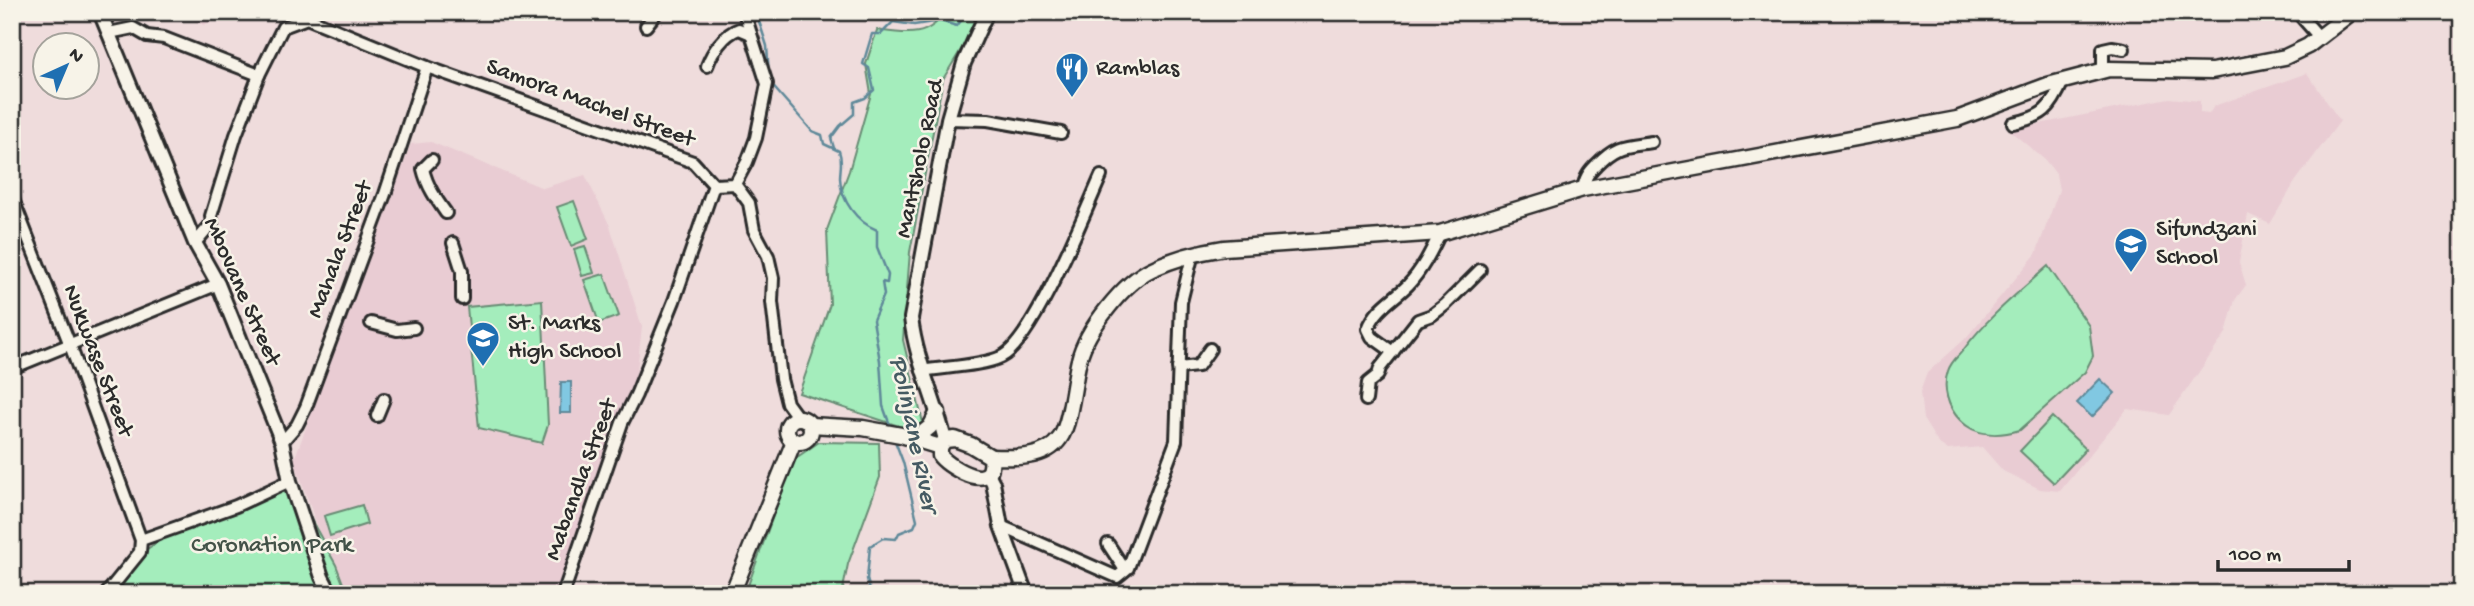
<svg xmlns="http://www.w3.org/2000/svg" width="2474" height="606" font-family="'Gochi Hand',sans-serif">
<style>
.built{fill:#e9ccd3}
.green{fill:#a4edbc;stroke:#688c74;stroke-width:2}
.water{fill:#81c8e2;stroke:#5f8999;stroke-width:2}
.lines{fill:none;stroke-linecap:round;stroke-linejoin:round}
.stream{stroke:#5f8999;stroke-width:2.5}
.minor-casing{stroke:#2b2b2b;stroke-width:16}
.tertiary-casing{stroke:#2b2b2b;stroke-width:18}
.secondary-casing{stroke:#2b2b2b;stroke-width:19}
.minor{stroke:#f7f3e8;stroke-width:10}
.tertiary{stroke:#f7f3e8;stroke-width:12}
.secondary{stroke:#f7f3e8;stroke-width:14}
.labels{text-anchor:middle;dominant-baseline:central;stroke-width:5;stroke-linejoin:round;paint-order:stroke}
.poi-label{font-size:24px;fill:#2b2b2b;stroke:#f7f3e8;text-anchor:start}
.street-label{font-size:24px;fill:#2b2b2b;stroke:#f7f3e8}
.park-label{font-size:24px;fill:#435248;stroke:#f7f3e8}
.water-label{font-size:26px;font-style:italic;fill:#455a62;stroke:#f7f3e8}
</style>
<rect width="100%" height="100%" fill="#efdcdc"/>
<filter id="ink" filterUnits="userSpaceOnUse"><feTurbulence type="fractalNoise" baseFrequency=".0143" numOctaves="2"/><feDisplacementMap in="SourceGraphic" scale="14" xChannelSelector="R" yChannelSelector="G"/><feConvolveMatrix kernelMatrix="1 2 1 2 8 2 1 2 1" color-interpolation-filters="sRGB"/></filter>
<g filter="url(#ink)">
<g class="built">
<polygon points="175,12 227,12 204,25"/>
<polygon points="2307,73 2340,121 2295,182 2270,224 2248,214 2239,262 2246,285 2235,300 2226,333 2169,415 2127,409 2060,491 2040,489 2003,471 1982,447 1948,450 1938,443 1923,419 1920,392 1927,373 1965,339 2036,254 2059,190 2056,174 2045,160 2009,130 2169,98 2200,101 2200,113 2209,114 2214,106"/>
<polygon points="431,142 543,188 585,175 610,226 642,327 636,379 559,594 341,594 294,460 411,144"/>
</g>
<g class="green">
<path d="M 945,12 L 984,12 L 943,79 L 910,252 L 903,340 L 926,435 L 799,393 L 830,304 L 827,230 L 849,171 L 871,94 L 866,64 L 877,30 C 905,34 928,39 945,12 Z"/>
<polygon points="574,201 588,239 571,246 557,207"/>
<polygon points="585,246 594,273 582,276 574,249"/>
<path d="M 2048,266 L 2089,326 L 2093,356 L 2085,372 L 2020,430 C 2000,436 1976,437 1960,420 C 1948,408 1942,388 1948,371 C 1951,361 1958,357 1964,349 C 1987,318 2019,292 2048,266 Z"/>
<polygon points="604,274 619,316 599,323 584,280"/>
<polygon points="542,300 548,425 542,443 479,428 467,307"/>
<polygon points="2052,417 2086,449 2054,483 2020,451"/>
<polygon points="819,442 879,443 880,477 848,564 842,594 745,594 793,460"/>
<polygon points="290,481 336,565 347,594 112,594 144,551 164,538 242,507"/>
<polygon points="362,505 367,524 330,536 324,516"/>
</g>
<g class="water">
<polygon points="2100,379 2115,393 2092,417 2077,403"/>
<polygon points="561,382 571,382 571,413 560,413"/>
</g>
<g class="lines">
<g class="stream">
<polyline points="756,12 767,46 769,76"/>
<path d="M 770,83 L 812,131 L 822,135 L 824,144 L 839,151 C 843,161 840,168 840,178 C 841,201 857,222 877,230 L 877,247 L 888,275 L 887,283 L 882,282 L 884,295 L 873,320 L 880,361 L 883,406 L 891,428"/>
<polyline points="834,148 831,138 840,126 854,114 854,102 865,98 874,90 869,68 863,64 872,34 881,34 893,22 914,25 940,21 957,26 963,18 967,17 969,12"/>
<polyline points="871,594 867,579 870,546 883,538 896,539 899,533 914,527 917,520 903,462 895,441"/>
</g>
<defs>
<g id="minor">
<polyline points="2297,12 2320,38"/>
<polyline points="646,26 657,12"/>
<polyline points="109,33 133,28 147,36 164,38 259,75"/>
<path d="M 707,66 C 712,52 724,34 739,29 L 751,34"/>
<polyline points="2103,71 2103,49 2112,47 2124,49"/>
<polyline points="948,119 988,120 1061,133"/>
<path d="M 2013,123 C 2043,117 2051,109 2063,81"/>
<path d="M 432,160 L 423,169 C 427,186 436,199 446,213"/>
<polyline points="735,184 747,162 756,138 767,84 744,12"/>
<path d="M 1583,189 C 1585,178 1588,173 1596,165 C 1616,144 1624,146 1652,142"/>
<polyline points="12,197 70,345 141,540"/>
<polyline points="195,243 212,223 211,216 236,135 259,75 283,27 307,18 427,67 693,162 714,185 735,184 749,203 754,230 768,256 773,278 772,302 781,379 787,403 798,418"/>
<polyline points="453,243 462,271 462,299"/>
<polyline points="371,323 397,330 414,328"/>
<path d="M 1393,352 L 1372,337 L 1368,329 C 1376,308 1392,301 1408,285 C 1422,270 1431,252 1440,233"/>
<polyline points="12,368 218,284"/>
<polyline points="1178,368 1198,366 1210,349"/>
<path d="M 922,371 C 945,367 982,366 1001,357 C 1033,342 1085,212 1101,176"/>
<polyline points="1366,400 1368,383 1378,375 1380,368 1418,320 1432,315 1445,305 1480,270"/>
<polyline points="377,416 384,399"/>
<polyline points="282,442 297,425 306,407 385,194 427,67"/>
<polyline points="1001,526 1117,577 1128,568 1176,441 1181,302 1193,253"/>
<polyline points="1108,544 1125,570"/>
<polyline points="106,594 140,552 141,540 236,506 290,481"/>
<polyline points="563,594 622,423 636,395 674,301 714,185"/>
</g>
<g id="tertiary">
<polyline points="100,12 195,243 218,284 282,442 290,481 322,577 331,594"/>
<path d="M 945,440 C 935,399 916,361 911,318 L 948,119 L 964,63 L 987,12"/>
<polyline points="988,473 993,483 1001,526 1026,594"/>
</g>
<g id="secondary">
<circle cx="799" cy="430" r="12"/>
<polyline points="810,425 863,428 901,435 940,447"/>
<polyline points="915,439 930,427 938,412"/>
<path d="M 955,439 L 971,445 L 991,457 C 996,495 951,469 940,456 L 940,447 L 945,440 Z"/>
<path d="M 991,457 C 1014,458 1046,459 1060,438 C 1071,423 1074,379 1079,360 C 1086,330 1124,282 1152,269 C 1175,258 1198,252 1224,248 L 1440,233 L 1583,189 L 1957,119 L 2048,85 L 2109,69 L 2212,71 L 2285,57 L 2308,46 L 2352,12"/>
<polyline points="732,594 794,441"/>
</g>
</defs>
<use href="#minor" class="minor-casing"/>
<use href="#tertiary" class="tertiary-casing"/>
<use href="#secondary" class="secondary-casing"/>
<use href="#minor" class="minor"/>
<use href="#tertiary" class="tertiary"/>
<use href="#secondary" class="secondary"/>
</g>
</g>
<defs>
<symbol id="restaurant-pin" viewBox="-11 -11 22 30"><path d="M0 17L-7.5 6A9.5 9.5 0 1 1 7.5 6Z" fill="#1f6fb2" stroke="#f7f3e8"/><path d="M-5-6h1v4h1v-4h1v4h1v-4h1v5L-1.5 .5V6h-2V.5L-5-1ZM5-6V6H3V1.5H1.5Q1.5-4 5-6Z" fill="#fff"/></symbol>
<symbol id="school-pin" viewBox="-11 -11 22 30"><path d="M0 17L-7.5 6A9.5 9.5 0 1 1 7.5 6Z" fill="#1f6fb2" stroke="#f7f3e8"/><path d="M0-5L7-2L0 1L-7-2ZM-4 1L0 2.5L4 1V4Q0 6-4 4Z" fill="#fff"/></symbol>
</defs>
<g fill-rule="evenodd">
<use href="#restaurant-pin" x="1053" y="50" width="38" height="52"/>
<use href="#school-pin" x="2112" y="225" width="38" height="52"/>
<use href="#school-pin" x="464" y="319" width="38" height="52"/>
</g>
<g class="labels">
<g class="poi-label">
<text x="1096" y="69">Ramblas</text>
<text x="2156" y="230">Sifundzani<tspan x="2156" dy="28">School</tspan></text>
<text x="508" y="324">St. Marks<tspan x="508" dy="28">High School</tspan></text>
</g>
<g class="street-label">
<text transform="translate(590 104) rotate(20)">Samora Machel Street</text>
<text transform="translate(921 159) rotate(-78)">Mantsholo Road</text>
<text transform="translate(341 250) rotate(-69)">Mahala Street</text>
<text transform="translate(241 292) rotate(66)">Mbovane Street</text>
<text transform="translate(97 361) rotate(69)">Nukwase Street</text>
<text transform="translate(582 480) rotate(-70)">Mabandla Street</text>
</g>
<g class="park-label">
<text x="272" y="546">Coronation Park</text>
</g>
<g class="water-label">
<text transform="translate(912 434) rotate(78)">Polinjane River</text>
</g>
</g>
<rect width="2474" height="606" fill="none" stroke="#f7f3e8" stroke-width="42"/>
<rect x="21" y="21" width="2432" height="564" fill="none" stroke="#2b2b2b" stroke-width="2.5" filter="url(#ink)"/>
<g transform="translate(66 66) rotate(44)"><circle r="33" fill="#f7f3e8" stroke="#a5a39c" stroke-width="2"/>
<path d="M0-5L12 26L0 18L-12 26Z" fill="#1f6fb2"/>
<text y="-10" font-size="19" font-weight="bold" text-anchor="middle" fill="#2b2b2b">N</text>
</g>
<path d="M2218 560v10h131v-10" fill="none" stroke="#2b2b2b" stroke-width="3.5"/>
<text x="2229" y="560" font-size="21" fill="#2b2b2b" stroke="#f7f3e8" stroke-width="5" paint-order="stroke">100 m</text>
</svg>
